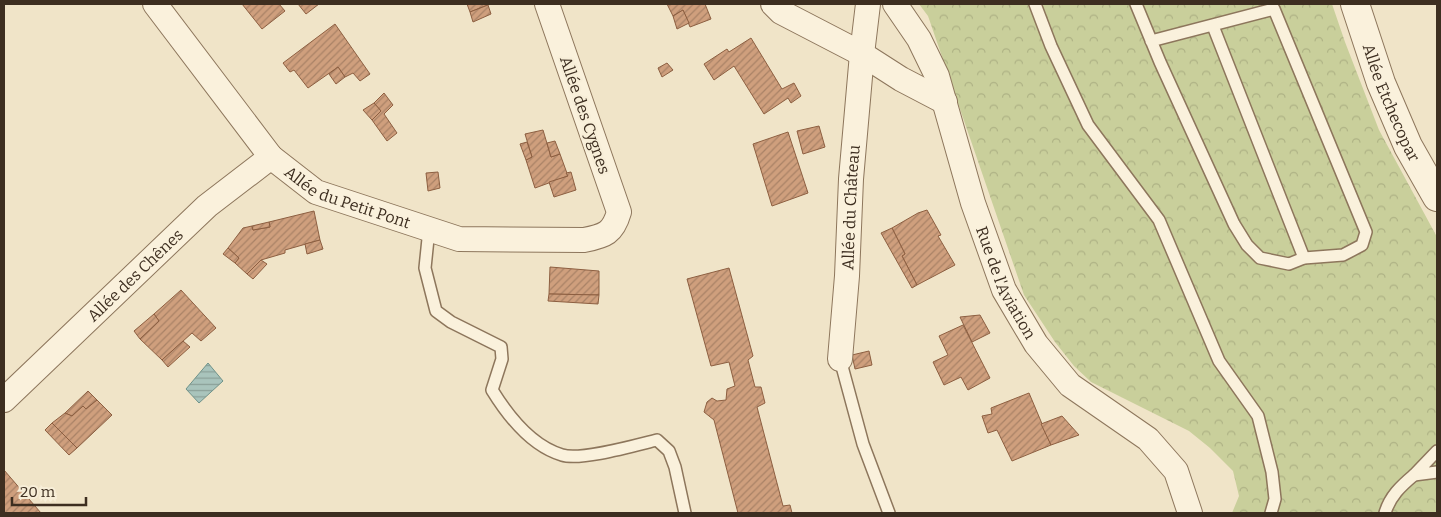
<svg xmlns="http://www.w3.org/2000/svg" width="1441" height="517" font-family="Bitter,serif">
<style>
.park{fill:url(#park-crowns)}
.water{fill:url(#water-rules);stroke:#6f938a}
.building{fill:url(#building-hatch);stroke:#8d5f41}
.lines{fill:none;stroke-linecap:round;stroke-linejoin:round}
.service-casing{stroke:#8d765c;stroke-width:14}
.minor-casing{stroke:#8d765c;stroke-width:26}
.tertiary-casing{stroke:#8d765c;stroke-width:30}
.service{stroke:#faf1dc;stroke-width:11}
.minor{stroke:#faf1dc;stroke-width:24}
.tertiary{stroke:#faf1dc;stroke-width:28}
.labels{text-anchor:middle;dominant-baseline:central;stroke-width:4.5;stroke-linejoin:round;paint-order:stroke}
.street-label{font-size:16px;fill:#3d2e20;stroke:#f7eed8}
</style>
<defs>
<pattern id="park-crowns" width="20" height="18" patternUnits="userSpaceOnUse" patternTransform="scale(1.25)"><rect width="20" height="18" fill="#c9cf9b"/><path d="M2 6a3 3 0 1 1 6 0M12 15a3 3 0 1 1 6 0" fill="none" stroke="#aeb285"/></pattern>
<pattern id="water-rules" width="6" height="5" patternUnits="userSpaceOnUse" patternTransform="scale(1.25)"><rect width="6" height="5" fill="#a9c4bc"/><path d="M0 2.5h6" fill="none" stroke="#8ba098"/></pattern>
<pattern id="building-hatch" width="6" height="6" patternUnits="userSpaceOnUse" patternTransform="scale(1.25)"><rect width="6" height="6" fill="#cf9f7d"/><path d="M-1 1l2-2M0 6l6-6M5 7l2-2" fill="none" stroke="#a98266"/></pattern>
</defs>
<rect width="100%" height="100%" fill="#f0e4c8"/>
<polygon class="park" points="919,4 1332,4 1345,42 1379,130 1437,237 1437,513 1232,513 1239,496 1233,471 1210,448 1189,431 1091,382 1074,366 1055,342 1024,295 928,16"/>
<polygon class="water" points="208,363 223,381 199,403 186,389"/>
<g class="building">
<polygon points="242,4 279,4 285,11 262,29"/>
<polygon points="298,4 319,4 306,14"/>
<polygon points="467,4 490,4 470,12"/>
<polygon points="667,4 705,4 711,19 690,27 683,10 673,16"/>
<polygon points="488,5 491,14 473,22 470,12"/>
<polygon points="683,10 689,23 677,29 673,16"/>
<polygon points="335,24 370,74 360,81 353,73 345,77 338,67 308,88 294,70 290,72 283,63"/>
<polygon points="751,38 782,89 794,83 801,96 791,103 788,98 764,114 734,66 714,80 704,64 727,49 729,52"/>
<polygon points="667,63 673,70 662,77 658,68"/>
<polygon points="338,67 345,77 336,84 329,74"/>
<polygon points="384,93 393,105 384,114 397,133 387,141 372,120 381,111 374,103"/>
<polygon points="374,103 381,111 372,120 363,110"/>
<polygon points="819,126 825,147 803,154 797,131"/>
<polygon points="543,130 551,157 560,154 568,176 535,188 526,160 532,157 525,134"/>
<polygon points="788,132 808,193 772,206 753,144"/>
<polygon points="555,141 560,154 551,157 547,143"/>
<polygon points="527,142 532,157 526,160 520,144"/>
<polygon points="438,172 440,188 428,191 426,173"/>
<polygon points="571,172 576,190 554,197 549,182 568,176 566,173"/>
<polygon points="927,210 941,235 938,236 955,265 917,285 902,256 905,254 892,228 918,213"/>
<polygon points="314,211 320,240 285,250 285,253 261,260 247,274 235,263 239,258 228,248 243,228 252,226 253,230 270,227 269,222"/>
<polygon points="269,222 270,227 253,230 252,226"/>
<polygon points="892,228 905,254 902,256 917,285 912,288 881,233"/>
<polygon points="320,240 323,249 307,254 305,244"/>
<polygon points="228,248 239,258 235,263 223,254"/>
<polygon points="261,260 267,264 253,279 247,274"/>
<polygon points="550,267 599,271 599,295 549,294"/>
<polygon points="729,268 753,356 748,360 755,387 761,387 765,403 757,407 783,506 790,505 792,513 738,513 714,420 704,412 707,402 712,398 717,401 726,400 727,389 735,386 729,362 711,366 687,279"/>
<polygon points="181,290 216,328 201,341 192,333 162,360 140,339 159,321 154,314"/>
<polygon points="549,294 599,295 598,304 548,301"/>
<polygon points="154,314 159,321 140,339 134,331"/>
<polygon points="980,315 990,333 972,342 960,317"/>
<polygon points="963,325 990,378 968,390 961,377 944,385 933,362 948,355 939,336"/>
<polygon points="183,341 190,347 168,367 162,360"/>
<polygon points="869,351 872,365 855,369 852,355"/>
<polygon points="88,391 97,400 86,409 83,406 72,416 65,413"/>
<polygon points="1029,393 1051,445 1012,461 997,430 988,433 982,416 992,414 991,408"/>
<polygon points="97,400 112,415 77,448 52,423 65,413 72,416 83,406 86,409"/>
<polygon points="1062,416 1079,435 1051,445 1041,424"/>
<polygon points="52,423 77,448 69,455 45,430"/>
<polygon points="4,470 41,513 4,513"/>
</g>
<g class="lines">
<defs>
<g id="service">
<polyline points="1035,4 1051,46 1088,125 1159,220 1219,361 1258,416 1272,472 1275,499 1271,513"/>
<polyline points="1136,4 1160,62 1234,224 1247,245 1260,258 1289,264 1304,258 1343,255 1362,245 1366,232 1274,9 1151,41"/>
<polyline points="1213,26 1304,258"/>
<path d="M 429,229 L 425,268 L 436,311 L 451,322 L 501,347 L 502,359 L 492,390 C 508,416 531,446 562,455 C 581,461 636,445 657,440 L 669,451 L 675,467 L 685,513"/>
<polyline points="840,359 863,444 889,513"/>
<polyline points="1437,451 1414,475 1437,472"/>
<path d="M 1385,513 C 1390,496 1401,486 1414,475"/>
</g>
<g id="minor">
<path id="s1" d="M 155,4 L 271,157 L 316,192 L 459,239 L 584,240 C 605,236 613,233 619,212 L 547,4"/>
<polyline points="773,4 781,12 862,54 901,79 945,102"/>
<path id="s2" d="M 895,4 L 919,39 L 937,76 L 973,203 L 1004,290 L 1036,344 L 1070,385 L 1148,439 L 1176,471 L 1190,513"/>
<path id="s3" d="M 840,359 L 847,276 L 851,179 L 862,54 L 868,4"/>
<path id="s4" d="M 4,400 L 207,206 L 271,157"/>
</g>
<g id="tertiary">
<path id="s5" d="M 1355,4 L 1381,83 L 1408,146 L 1437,197"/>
</g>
</defs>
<use href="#service" class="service-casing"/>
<use href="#minor" class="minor-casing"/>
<use href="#tertiary" class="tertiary-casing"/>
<use href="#service" class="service"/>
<use href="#minor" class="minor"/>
<use href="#tertiary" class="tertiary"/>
</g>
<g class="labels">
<g class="street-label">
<text stroke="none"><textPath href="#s5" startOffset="105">Allée Etchecopar</textPath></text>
<text transform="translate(585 115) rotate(71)">Allée des Cygnes</text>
<text stroke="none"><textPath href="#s1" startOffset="280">Allée du Petit Pont</textPath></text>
<text stroke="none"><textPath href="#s3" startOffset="152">Allée du Château</textPath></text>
<text stroke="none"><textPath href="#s4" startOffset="181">Allée des Chênes</textPath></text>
<text stroke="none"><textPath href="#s2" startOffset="302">Rue de l'Aviation</textPath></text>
</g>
</g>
<rect width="1441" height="517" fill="none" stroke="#3d2e20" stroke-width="10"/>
<path d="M12 497v8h74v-8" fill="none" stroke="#3d2e20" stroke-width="2.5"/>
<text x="20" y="497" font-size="15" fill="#3d2e20" stroke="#f7eed8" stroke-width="4" paint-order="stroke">20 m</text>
</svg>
